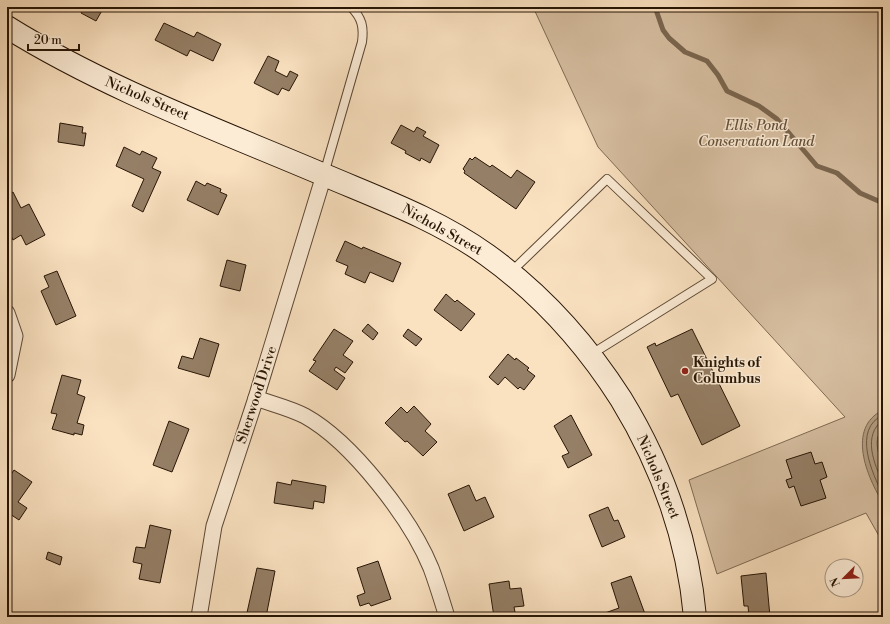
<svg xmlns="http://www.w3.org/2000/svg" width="890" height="624" font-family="'Libre Bodoni',serif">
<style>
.green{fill:#d6bea0;stroke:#7e6a52}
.water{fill:#b29c80;stroke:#7a664f}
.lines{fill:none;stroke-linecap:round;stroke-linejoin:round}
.shore{stroke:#6c5842;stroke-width:1}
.stream{stroke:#7a664f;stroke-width:5}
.building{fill:#957f66;stroke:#271505}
.service-casing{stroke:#5c4834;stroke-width:10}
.minor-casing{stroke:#5c4834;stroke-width:17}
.secondary-casing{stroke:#271505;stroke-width:24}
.service{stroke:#fcecd6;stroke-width:8}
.minor{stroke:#fcecd6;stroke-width:15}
.secondary{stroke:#fcecd6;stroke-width:22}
.poi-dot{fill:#8f2418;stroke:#fcecd6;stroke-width:1.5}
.labels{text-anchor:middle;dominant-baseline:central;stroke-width:3;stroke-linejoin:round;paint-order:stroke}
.street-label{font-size:14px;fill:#271505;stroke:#fcecd6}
.park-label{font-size:14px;font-style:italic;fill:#64503b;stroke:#fcecd6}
.poi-label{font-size:14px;font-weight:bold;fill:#271505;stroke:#fcecd6;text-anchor:start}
</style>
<rect width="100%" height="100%" fill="#fae1c0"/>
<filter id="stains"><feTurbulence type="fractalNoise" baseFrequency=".005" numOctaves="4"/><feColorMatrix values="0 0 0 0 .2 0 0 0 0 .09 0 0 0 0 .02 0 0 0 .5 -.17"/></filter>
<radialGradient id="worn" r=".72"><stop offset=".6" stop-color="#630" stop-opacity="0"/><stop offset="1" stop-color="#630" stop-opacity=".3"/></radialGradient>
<polygon class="green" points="533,7 883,7 883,543 866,513 717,574 689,480 845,417 598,147"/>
<path class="water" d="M 883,410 L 883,503 C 867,477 846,428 883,410 Z"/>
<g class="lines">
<g class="shore">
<path d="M 883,415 C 852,429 872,473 883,495"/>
<path d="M 883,420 C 862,435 874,464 883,483"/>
<path d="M 883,428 C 872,439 879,455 883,467"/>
</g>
<polyline class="stream" points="655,7 663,30 669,38 685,52 707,61 718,75 727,91 759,106 777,119 817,166 837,173 860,193 883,203"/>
</g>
<g class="building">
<polygon points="79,7 104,7 96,21 81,13 83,9"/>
<polygon points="164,23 194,37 197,32 221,44 213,61 190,50 187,56 155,40"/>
<polygon points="268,56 279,61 275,71 287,77 290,71 298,75 289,91 282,88 278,95 254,83"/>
<polygon points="60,123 83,127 82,133 86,133 84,146 58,142"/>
<polygon points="401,125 414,132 417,127 426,132 423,136 439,145 430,163 421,158 420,161 405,153 406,151 391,143"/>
<polygon points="124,147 140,155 142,151 157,158 152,168 161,172 143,212 132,206 144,179 116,166"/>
<polygon points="475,157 490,167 492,165 511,178 517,170 535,182 516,209 464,173 465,171 463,169 470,158 472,160"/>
<polygon points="196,181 205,186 207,183 221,189 220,192 227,195 218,215 187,200"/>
<polygon points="13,192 21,208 29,204 45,235 26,245 21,235 13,240 7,227 7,195"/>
<polygon points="345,241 362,249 363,247 401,263 393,282 370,272 365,283 345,274 348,266 336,261"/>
<polygon points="227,260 246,265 240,291 220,286"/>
<polygon points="57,271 76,316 56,325 41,291 49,287 44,276"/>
<polygon points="446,294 455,302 457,300 475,314 461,331 434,310"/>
<polygon points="368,324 378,333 373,340 362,331"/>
<polygon points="334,329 353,341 343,355 353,362 345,373 336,367 334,370 345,378 337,390 309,371 316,361 313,360"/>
<polygon points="408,329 422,339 416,346 403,336"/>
<polygon points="692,329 740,426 702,445 678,394 671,397 647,347 655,343 656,346"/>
<polygon points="200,338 219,344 209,377 178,368 182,356 193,359"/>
<polygon points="508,354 515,360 516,358 529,368 527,370 535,376 524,390 520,387 518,389 505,377 498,385 489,377"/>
<polygon points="62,375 81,380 77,394 85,397 77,423 84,425 82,435 74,433 74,435 52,429 57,414 51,413"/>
<polygon points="414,406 431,424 425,431 437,442 423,456 407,441 405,442 385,423 401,407 407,413"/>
<polygon points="571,415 592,455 568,468 562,456 569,453 554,426"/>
<polygon points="169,421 189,429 172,472 153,465"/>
<polygon points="811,452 815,464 822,462 827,477 820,480 826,498 801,506 794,486 789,488 786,480 792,478 786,460"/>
<polygon points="14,470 32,482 18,502 27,508 19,520 7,512 7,480"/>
<polygon points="292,480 326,486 324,503 314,501 313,509 274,503 277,482 291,485"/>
<polygon points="469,485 476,501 485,497 494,517 464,531 448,494"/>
<polygon points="608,507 614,521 618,520 625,537 602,547 589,515"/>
<polygon points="150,525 171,530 160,583 139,579 142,564 133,562 136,547 145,548"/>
<polygon points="48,552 62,557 60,565 46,559"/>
<polygon points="378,561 391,599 371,606 369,603 360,606 357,596 365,593 357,568"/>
<polygon points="257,568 275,571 266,617 246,617"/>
<polygon points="766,573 770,617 749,617 748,606 744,606 741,576"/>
<polygon points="631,576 645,614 636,617 606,617 605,613 619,608 611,583"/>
<polygon points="509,581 510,589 521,588 524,606 514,607 516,617 494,617 489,584"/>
</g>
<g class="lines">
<defs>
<g id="service">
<path d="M 324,174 L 362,42 C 364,27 362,18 351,7"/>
<polyline points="511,272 607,179 712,279 590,355"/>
</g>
<g id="minor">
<polyline points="7,313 15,336 7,375"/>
<path d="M 256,398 C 272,404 290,408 305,416 C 352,442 411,519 431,568 C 437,584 442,601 447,617"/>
<polyline points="199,617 214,526 256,398 324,175"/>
</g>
<path id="secondary" d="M 7,27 C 105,88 216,129 322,174 C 378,198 437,219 487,255 C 540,293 586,344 621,399 C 662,466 688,539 695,617"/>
</defs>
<use href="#service" class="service-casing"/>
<use href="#minor" class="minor-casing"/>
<use href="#secondary" class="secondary-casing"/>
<use href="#service" class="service"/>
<use href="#minor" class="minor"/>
<use href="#secondary" class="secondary"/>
</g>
<circle class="poi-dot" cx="685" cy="371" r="4"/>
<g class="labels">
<g class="street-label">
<text transform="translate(147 99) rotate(23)">Nichols Street</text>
<text transform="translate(442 230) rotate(29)">Nichols Street</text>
<text transform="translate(257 395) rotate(-72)">Sherwood Drive</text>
<text transform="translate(658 477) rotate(67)">Nichols Street</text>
</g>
<g class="park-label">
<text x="756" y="126">Ellis Pond<tspan x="756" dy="16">Conservation Land</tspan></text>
</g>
<g class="poi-label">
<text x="693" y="363">Knights of<tspan x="693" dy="16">Columbus</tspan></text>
</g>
</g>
<rect width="890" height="624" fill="none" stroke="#fae1c0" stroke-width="24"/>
<rect x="8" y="8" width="874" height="608" fill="none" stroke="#271505" stroke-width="2"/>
<rect x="12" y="12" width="866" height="600" fill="none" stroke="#271505"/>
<g transform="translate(844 578) rotate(246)"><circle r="19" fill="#fcecd6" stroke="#a79682"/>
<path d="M0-3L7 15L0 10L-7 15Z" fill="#8f2418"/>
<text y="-6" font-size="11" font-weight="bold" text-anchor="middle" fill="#271505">N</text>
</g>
<path d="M28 44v6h51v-6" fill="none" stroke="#271505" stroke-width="2"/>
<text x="34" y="44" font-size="12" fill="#271505" stroke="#fcecd6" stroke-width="3" paint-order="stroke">20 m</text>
<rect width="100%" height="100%" filter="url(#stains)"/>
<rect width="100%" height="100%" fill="url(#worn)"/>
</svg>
